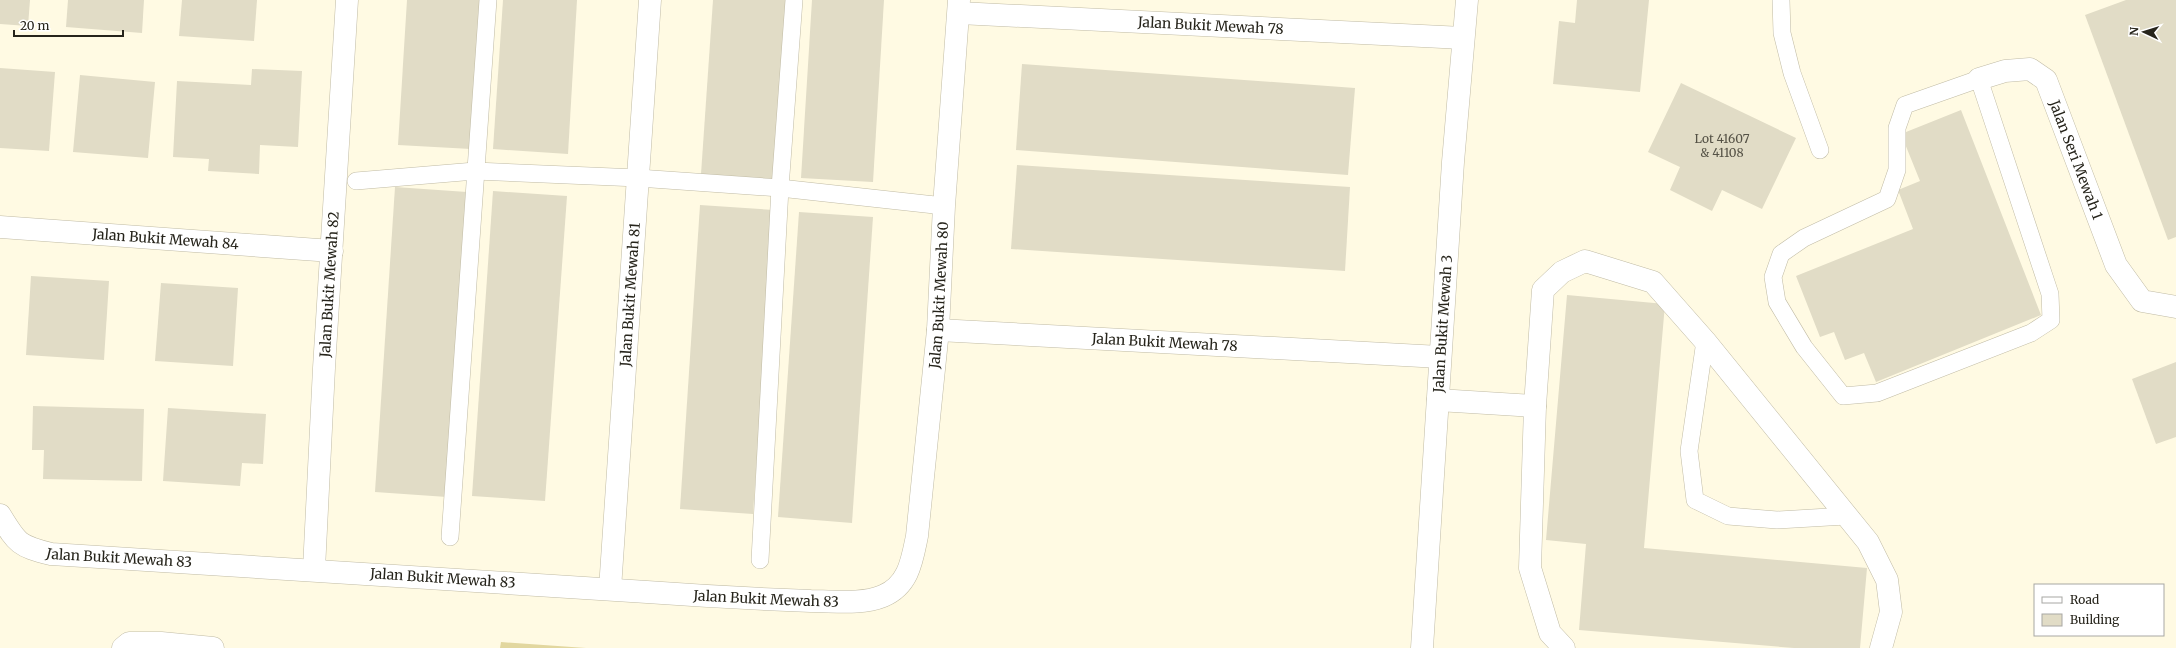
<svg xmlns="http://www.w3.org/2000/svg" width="2176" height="648" font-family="Merriweather,serif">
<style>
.green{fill:#e2d79f}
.building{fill:#e1dcc6}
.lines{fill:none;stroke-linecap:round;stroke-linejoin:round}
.service-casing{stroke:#c0bba5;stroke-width:18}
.minor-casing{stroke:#c0bba5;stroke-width:23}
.service{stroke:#fff;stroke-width:17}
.minor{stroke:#fff;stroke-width:22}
.labels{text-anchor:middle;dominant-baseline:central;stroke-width:3.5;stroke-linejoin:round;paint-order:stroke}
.number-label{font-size:12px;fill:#555246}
.street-label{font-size:14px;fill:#26241b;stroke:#fff}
</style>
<rect width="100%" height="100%" fill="#fffae3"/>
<polygon class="green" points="501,642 586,648 500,648"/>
<g class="building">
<polygon points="0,0 30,0 28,26 0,24"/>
<polygon points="68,0 144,0 142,33 66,27"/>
<polygon points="182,0 257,0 254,41 179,36"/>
<polygon points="407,0 480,0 471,149 398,145"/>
<polygon points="503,0 577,0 568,154 493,149"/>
<polygon points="713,0 787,0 774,179 701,174"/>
<polygon points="812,0 884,0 873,182 801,178"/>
<polygon points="1577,0 1649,0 1640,92 1553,84 1559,21 1575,23"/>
<polygon points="2126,0 2176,0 2176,237 2168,240 2085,15"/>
<polygon points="1022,64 1355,88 1348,175 1016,150"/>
<polygon points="0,68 55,72 49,151 0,148"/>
<polygon points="252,69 302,71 298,147 260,145 259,174 208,171 209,159 173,157 177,81 251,85"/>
<polygon points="80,75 155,82 148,158 73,152"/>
<polygon points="1681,83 1796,138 1762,209 1722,190 1712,211 1670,190 1680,167 1648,152"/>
<polygon points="1961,110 2041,315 1876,382 1864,353 1845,360 1834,332 1820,337 1796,276 1913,229 1898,190 1920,181 1901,134"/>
<polygon points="1017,165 1350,187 1345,271 1011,249"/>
<polygon points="395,187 467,192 447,497 375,492"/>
<polygon points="493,191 567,196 545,501 472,496"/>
<polygon points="700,205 774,210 753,514 680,509"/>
<polygon points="799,212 873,217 852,523 778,517"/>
<polygon points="31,276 109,281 104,360 26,355"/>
<polygon points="161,283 238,288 233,366 155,361"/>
<polygon points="1567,295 1665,304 1644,548 1867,568 1860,648 1794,648 1579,630 1586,544 1546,540"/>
<polygon points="2176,362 2176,437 2156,444 2132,379"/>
<polygon points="33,406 144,409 142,481 43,479 44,450 32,450"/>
<polygon points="168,408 266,414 263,464 242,463 240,486 163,481"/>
</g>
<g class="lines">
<defs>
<g id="service">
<polyline points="1781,0 1782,33 1792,73 1820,150"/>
<polygon points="1979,79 2050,294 2051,320 2031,333 1877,393 1843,396 1804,347 1777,302 1773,277 1781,254 1804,238 1887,199 1897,170 1897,128 1905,105"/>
<polyline points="356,181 475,171 638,178 780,188 944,206"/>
<polyline points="1705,341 1689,451 1695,500 1728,516 1777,520 1846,516"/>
<polyline points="450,537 488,0"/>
<polyline points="760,560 780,188 794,0"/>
</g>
<g id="minor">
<path id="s1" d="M 959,13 L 1463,38"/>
<path id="s2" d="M 1979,79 L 2005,71 L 2030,69 L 2046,80 L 2116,265 L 2142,301 L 2176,307"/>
<path id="s3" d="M 0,227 L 332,251"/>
<path id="s4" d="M 938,330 L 1440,357"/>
<polyline points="1438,400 1535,406"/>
<path id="s5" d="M 0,515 C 17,543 18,546 51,554 C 249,565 448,578 647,592 C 702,596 756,599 811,601 C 835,601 861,605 883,596 C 909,585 912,560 917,536 L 938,330 L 944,206 L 959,0"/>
<path id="s6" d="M 314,569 L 324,368 L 347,0"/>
<path id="s7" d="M 610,589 L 650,0"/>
<polyline points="123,648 129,643 161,643 213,648"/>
<path id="s8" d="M 1422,648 L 1453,162 L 1467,0"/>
<polyline points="1564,648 1550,633 1530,568 1535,406 1543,290 1562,272 1585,261 1653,282 1705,341 1868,542 1887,580 1891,612 1881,648"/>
</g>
</defs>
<use href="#service" class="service-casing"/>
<use href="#minor" class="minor-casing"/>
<use href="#service" class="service"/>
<use href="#minor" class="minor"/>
</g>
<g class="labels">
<g class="number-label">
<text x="1722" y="138">Lot 41607<tspan x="1722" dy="14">&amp; 41108</tspan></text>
</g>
<g class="street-label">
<text stroke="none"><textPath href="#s1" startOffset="252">Jalan Bukit Mewah 78</textPath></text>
<text stroke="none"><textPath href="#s2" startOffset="157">Jalan Seri Mewah 1</textPath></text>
<text stroke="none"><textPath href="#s3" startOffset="166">Jalan Bukit Mewah 84</textPath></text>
<text stroke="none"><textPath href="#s6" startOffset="285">Jalan Bukit Mewah 82</textPath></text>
<text stroke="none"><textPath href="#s7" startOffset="295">Jalan Bukit Mewah 81</textPath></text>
<text stroke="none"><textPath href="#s5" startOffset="1216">Jalan Bukit Mewah 80</textPath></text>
<text stroke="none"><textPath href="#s8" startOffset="325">Jalan Bukit Mewah 3</textPath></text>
<text stroke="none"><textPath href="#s4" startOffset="227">Jalan Bukit Mewah 78</textPath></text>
<text stroke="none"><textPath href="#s5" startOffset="136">Jalan Bukit Mewah 83</textPath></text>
<text stroke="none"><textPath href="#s5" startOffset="460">Jalan Bukit Mewah 83</textPath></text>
<text stroke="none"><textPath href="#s5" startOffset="784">Jalan Bukit Mewah 83</textPath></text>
</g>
</g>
<rect x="2034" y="584" width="130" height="52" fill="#ffffff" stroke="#a8a7a4"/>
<rect x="2042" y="597" width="20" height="6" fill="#ffffff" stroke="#a8a7a4"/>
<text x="2070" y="604" font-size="12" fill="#26241b">Road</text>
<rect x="2042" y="614" width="20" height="12" fill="#e1dcc6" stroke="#a8a7a4"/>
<text x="2070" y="624" font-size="12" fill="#26241b">Building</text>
<g transform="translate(2144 32) rotate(274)" stroke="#ffffff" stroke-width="3" paint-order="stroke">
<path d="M0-3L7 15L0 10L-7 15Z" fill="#26241b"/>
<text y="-6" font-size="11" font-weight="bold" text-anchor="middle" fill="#26241b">N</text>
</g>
<path d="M14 30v6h109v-6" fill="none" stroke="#26241b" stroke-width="2"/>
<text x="20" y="30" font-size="12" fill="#26241b" stroke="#ffffff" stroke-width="3" paint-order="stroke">20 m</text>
</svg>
